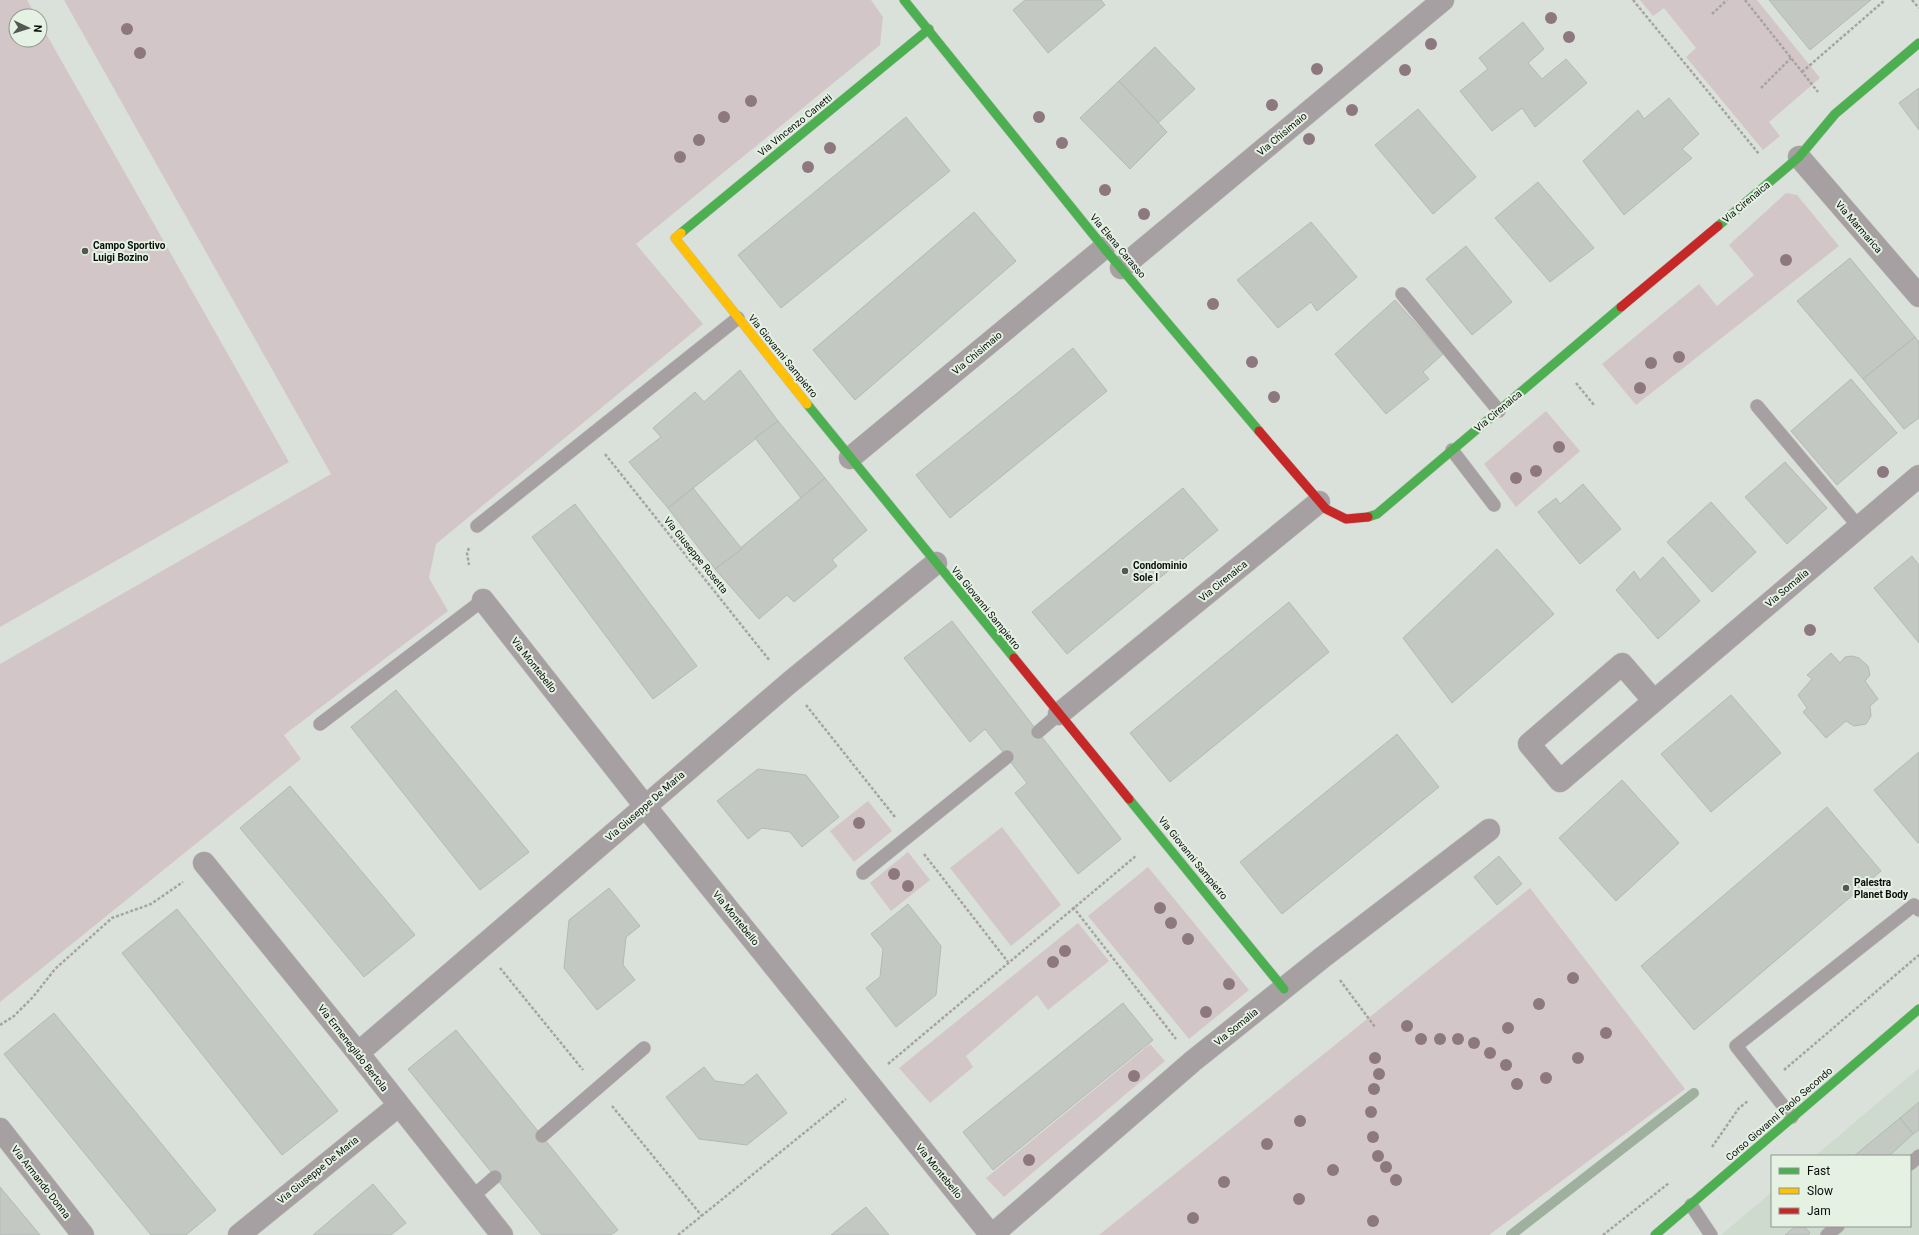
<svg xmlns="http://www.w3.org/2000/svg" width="1919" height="1235" font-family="Roboto,sans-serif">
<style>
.built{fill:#cedacd}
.green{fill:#d3c6c9}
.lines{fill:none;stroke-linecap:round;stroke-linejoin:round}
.stream{stroke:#a0b09f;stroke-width:10}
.building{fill:#c3c8c3;stroke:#b4b9b4}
.lane-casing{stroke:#babeba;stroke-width:14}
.street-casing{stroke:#babeba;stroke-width:23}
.fast-casing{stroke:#babeba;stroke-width:10}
.slow-casing{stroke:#babeba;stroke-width:10}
.jam-casing{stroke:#babeba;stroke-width:10}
.path{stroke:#a6a4a3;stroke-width:2.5;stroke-dasharray:3 2;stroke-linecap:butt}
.lane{stroke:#a7a0a2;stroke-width:13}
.street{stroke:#a7a0a2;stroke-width:22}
.fast{stroke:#4caf50;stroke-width:9}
.slow{stroke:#ffc107;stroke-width:9}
.jam{stroke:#c62828;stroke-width:9}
.tree{fill:#8d787f}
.poi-dot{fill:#535853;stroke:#e4f1e3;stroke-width:1.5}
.labels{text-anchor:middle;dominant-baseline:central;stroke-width:4;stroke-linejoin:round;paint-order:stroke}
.street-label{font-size:10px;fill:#0a0e0a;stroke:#e4f1e3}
.poi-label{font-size:10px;font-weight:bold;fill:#0a0e0a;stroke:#e4f1e3;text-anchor:start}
</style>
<rect width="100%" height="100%" fill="#dae0da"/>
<polygon class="built" points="1919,1068 1919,1235 1721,1235 1772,1192 1772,1226 1910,1226 1910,1156 1815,1156"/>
<g class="green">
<polygon points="0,0 27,0 36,16 16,16 16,40 40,40 40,23 289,462 0,627"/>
<polygon points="64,0 871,0 883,17 880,45 636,244 703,324 436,544 429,578 448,611 284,735 301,759 0,1002 0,664 331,474"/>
<polygon points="1640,0 1757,0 1820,78 1769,122 1780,136 1763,150 1686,57 1696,48 1664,8 1653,16"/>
<polygon points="1786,193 1797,195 1839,246 1636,405 1602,364 1699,284 1717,306 1754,275 1729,245"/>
<polygon points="1546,411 1580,451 1516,507 1484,464"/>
<polygon points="868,801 892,831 854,862 830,831"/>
<polygon points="1002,827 1061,905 1011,946 950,868"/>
<polygon points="908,852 930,880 891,911 870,883"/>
<polygon points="1148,867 1249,990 1189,1039 1088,916"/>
<polygon points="1530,888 1685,1089 1489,1235 1099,1235"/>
<polygon points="1078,923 1109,961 1048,1010 1037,995 966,1056 973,1067 930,1103 899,1068"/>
<polygon points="1150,1044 1165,1061 1004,1197 986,1178"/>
</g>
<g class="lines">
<polyline class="stream" points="1511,1235 1694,1093"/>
</g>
<g class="building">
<polygon points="1025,0 1101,0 1105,5 1048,53 1013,10"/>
<polygon points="1769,0 1871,0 1810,50"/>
<polygon points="1523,22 1544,49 1528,63 1542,79 1566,59 1587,83 1535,127 1522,108 1492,131 1460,91 1488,69 1479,58"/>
<polygon points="1155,47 1195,89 1158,123 1119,81"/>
<polygon points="1119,81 1167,132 1130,169 1080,118"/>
<polygon points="1919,88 1919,130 1899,103"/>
<polygon points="1669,98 1699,134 1682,149 1692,158 1624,215 1583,161 1638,110 1644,119"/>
<polygon points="1418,109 1476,177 1433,214 1375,145"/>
<polygon points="906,117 950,171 781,308 738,255"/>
<polygon points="1538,182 1594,248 1550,282 1495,218"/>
<polygon points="974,212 1016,261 855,400 813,350"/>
<polygon points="1311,222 1357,277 1317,311 1311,302 1278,328 1237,280"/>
<polygon points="1466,246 1512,302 1472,335 1426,279"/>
<polygon points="1850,258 1915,337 1863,379 1797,301"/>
<polygon points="1395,300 1443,354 1423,372 1429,379 1386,414 1335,354"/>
<polygon points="1915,337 1919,342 1919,418 1904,429 1863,379"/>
<polygon points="1073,348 1107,391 950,518 916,475"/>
<polygon points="740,370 778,421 668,508 629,462 661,437 653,428 695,392 704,402"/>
<polygon points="1851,379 1897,433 1837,485 1791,431"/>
<polygon points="778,421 825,478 801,498 755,438"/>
<polygon points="1785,462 1827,508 1787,544 1745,497"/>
<polygon points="825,478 867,530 832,560 837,566 794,602 787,595 759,619 715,569"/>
<polygon points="1583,484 1621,529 1580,564 1538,512 1556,498 1560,504"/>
<polygon points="693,488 742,549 715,569 668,508"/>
<polygon points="1183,488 1218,530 1067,654 1032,612"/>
<polygon points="1711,502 1756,552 1712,592 1667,542"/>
<polygon points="575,504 697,666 653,699 532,537"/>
<polygon points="1497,549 1554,614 1452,703 1403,638"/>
<polygon points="1912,556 1919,565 1919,643 1874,588"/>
<polygon points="1663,557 1700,601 1658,639 1616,590 1634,571 1640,580"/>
<polygon points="1289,602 1329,652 1170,782 1130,733"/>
<polygon points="952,621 1121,839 1078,874 1015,793 1027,783 985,729 970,742 904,658"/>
<polygon points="1831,653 1840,663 1845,657 1852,656 1859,658 1868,666 1870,675 1865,681 1878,699 1870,706 1871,716 1866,724 1854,726 1846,721 1826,738 1803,712 1807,708 1798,695 1812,679 1807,675"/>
<polygon points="396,690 529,852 480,890 351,727"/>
<polygon points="1731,695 1781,753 1711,812 1661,754"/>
<polygon points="1397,734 1439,787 1282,914 1240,862"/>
<polygon points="1919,752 1919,842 1918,843 1874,790"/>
<polygon points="758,769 806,775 839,817 802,847 790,832 762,828 748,839 717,801"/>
<polygon points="1622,780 1679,843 1616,901 1559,838"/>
<polygon points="290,786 415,935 364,977 240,828"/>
<polygon points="1827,807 1881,871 1694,1030 1641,966"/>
<polygon points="1499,856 1522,884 1497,905 1474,877"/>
<polygon points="609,888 640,926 626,937 623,965 635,980 597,1010 564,968 569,920"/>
<polygon points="908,904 941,946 936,995 896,1027 866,988 880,977 883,949 871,934"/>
<polygon points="177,909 338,1111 282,1155 122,953"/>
<polygon points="1123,1003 1153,1040 993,1170 963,1132"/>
<polygon points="54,1013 216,1210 186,1235 151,1235 4,1054"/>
<polygon points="456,1030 618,1230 611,1235 542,1235 408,1069"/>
<polygon points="704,1067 715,1081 743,1085 757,1074 787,1113 747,1145 699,1139 666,1097"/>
<polygon points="1919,1102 1919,1130 1913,1134 1900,1118"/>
<polygon points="1900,1118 1913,1134 1889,1156 1854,1156"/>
<polygon points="373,1184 406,1223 391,1235 313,1235"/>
<polygon points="0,1187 40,1235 0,1235"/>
<polygon points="866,1207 889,1235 831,1235"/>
<polygon points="1796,1226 1804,1226 1810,1233 1808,1235 1785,1235"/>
</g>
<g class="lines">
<defs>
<g id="lane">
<polyline points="1402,294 1499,411"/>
<polyline points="1757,406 1859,527"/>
<polyline points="1452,450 1494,505"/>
<polyline points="477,526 738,318"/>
<polyline points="320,724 483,600"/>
<polyline points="1038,732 1059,714"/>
<polyline points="863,873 1007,757"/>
<polyline points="1792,1117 1736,1046 1914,905 1919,910"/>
<polyline points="542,1136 644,1048"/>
<polyline points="1910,1164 1919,1156"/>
<polyline points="472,1197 495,1177"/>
<polyline points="1691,1205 1711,1235"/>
<polyline points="1827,1235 1838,1226"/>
</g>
<g id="street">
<polyline points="1799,157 1919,296"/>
<polyline points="1121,268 1443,0"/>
<polyline points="850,458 1104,248"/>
<polyline points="483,600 645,806 991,1235"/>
<polyline points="1654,701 1622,664 1529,744 1560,781 1919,476"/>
<polyline points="1059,714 1319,502"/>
<polyline points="204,863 358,1053 502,1235"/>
<polyline points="358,1053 789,683 936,563"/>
<polyline points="0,1129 83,1235"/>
<polyline points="239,1235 398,1106"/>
<polyline points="992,1235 1193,1061 1323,957 1489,830"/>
</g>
<g id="fast">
<polyline points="904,0 1104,248 1259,431"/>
<polyline points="1718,226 1799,157 1835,114 1919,43"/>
<polyline points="681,233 929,29"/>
<polyline points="807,404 1014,658"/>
<polyline points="1368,517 1377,514 1621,307"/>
<polyline points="1129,799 1284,989"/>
<polyline points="1655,1235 1919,1009"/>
</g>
<polyline id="slow" points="681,233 675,238 807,404"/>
<g id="jam">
<polyline points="1621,307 1718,226"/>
<polyline points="1259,431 1326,509 1346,519 1368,517"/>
<polyline points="1014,658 1129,799"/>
</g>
</defs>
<use href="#lane" class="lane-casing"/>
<use href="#street" class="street-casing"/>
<use href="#fast" class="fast-casing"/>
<use href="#slow" class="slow-casing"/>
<use href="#jam" class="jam-casing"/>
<g class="path">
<polyline points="1633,0 1759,154"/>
<polyline points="1745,0 1818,92"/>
<polyline points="1912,0 1919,8"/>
<polyline points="1712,14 1727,0"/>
<polyline points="1802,72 1885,0"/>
<polyline points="1761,88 1791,58"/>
<polyline points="1576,383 1594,405"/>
<polyline points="605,454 770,661"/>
<polyline points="469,548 467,553 469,565"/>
<polyline points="806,705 895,817"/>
<polyline points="924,854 1008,962"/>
<polyline points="1073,907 1176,1039"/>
<polyline points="500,968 583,1070"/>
<polyline points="1340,980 1375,1027"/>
<polyline points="0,1025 14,1016 33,997 55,969 112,918 151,904 183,882"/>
<polyline points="888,1064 1137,855"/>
<polyline points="1784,1070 1919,955"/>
<polyline points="612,1106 702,1216"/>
<polyline points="1712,1147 1739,1108 1748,1101"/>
<polyline points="678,1235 846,1099"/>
<polyline points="1603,1235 1669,1183"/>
</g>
<use href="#lane" class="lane"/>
<use href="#street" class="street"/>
<use href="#fast" class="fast"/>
<use href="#slow" class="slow"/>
<use href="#jam" class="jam"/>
</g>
<g class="tree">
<circle cx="1551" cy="18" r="6"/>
<circle cx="127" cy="29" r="6"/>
<circle cx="1569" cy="37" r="6"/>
<circle cx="1431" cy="44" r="6"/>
<circle cx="140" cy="53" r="6"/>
<circle cx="1317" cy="69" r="6"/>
<circle cx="1405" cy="70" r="6"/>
<circle cx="751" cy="101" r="6"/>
<circle cx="1272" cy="105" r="6"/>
<circle cx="1352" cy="110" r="6"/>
<circle cx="724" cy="117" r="6"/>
<circle cx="1039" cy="117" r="6"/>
<circle cx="1309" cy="139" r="6"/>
<circle cx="699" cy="140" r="6"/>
<circle cx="1062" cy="143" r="6"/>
<circle cx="830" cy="148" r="6"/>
<circle cx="680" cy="157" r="6"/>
<circle cx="808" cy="167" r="6"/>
<circle cx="1105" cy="190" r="6"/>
<circle cx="1144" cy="214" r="6"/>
<circle cx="1786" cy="260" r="6"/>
<circle cx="1213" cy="304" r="6"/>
<circle cx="1679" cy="357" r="6"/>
<circle cx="1252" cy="362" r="6"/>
<circle cx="1651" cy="363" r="6"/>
<circle cx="1640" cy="388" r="6"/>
<circle cx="1274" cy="397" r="6"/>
<circle cx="1559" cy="447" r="6"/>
<circle cx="1536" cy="471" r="6"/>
<circle cx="1883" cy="472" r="6"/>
<circle cx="1516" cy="478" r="6"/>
<circle cx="1810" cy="630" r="6"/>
<circle cx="859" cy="823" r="6"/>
<circle cx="894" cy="874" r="6"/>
<circle cx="908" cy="886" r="6"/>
<circle cx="1160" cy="908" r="6"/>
<circle cx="1171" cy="923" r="6"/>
<circle cx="1188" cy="939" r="6"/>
<circle cx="1065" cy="951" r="6"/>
<circle cx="1053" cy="962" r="6"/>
<circle cx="1573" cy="978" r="6"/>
<circle cx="1229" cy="984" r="6"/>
<circle cx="1539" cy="1004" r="6"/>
<circle cx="1206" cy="1012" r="6"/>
<circle cx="1407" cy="1026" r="6"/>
<circle cx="1508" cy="1028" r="6"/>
<circle cx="1606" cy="1033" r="6"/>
<circle cx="1421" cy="1039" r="6"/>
<circle cx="1440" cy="1039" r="6"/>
<circle cx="1458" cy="1039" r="6"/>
<circle cx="1474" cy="1043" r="6"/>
<circle cx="1490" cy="1053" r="6"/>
<circle cx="1375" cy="1058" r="6"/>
<circle cx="1578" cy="1058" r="6"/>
<circle cx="1506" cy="1065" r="6"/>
<circle cx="1379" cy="1074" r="6"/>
<circle cx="1134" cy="1076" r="6"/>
<circle cx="1546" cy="1078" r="6"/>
<circle cx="1517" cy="1084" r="6"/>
<circle cx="1374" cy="1089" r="6"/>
<circle cx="1371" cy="1112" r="6"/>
<circle cx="1300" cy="1121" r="6"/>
<circle cx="1373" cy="1137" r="6"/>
<circle cx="1267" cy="1144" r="6"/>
<circle cx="1378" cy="1156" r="6"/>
<circle cx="1029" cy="1160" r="6"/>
<circle cx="1386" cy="1167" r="6"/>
<circle cx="1333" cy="1170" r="6"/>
<circle cx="1396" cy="1180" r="6"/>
<circle cx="1224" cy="1182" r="6"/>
<circle cx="1299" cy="1199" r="6"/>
<circle cx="1193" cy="1218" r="6"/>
<circle cx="1373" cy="1221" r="6"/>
</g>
<g class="poi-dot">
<circle cx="85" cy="251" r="4"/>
<circle cx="1125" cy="571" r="4"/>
<circle cx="1846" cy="888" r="4"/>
</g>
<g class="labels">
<g class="street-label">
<text transform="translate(795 125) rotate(-39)">Via Vincenzo Canetti</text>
<text transform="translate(1282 134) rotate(-40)">Via Chisimaio</text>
<text transform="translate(1746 202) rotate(-40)">Via Cirenaica</text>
<text transform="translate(1859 227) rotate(49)">Via Marmarica</text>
<text transform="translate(1118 246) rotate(50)">Via Elena Carasso</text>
<text transform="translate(977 353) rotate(-40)">Via Chisimaio</text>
<text transform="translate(783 356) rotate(51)">Via Giovanni Sampietro</text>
<text transform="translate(1498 411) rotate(-40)">Via Cirenaica</text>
<text transform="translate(696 555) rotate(51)">Via Giuseppe Rosetta</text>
<text transform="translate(1223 581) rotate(-39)">Via Cirenaica</text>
<text transform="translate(1787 588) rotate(-40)">Via Somalia</text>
<text transform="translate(986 608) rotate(51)">Via Giovanni Sampietro</text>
<text transform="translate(534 665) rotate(52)">Via Montebello</text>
<text transform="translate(645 806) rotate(-41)">Via Giuseppe De Maria</text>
<text transform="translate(1193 858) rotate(51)">Via Giovanni Sampietro</text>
<text transform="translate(736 918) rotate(51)">Via Montebello</text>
<text transform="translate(1236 1027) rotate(-39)">Via Somalia</text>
<text transform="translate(353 1048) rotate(52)">Via Ermenegildo Bertola</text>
<text transform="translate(1779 1114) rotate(-41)">Corso Giovanni Paolo Secondo</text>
<text transform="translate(318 1170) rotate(-39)">Via Giuseppe De Maria</text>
<text transform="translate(939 1171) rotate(51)">Via Montebello</text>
<text transform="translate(41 1182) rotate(52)">Via Armando Donna</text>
</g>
<g class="poi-label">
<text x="93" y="245">Campo Sportivo<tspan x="93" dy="12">Luigi Bozino</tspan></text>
<text x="1133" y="565">Condominio<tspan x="1133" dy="12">Sole I</tspan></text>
<text x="1854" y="882">Palestra<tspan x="1854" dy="12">Planet Body</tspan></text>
</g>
</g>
<rect x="1771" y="1155" width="140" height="72" fill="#e4f1e3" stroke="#8d968c"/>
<rect x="1779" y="1168" width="20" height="6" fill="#4caf50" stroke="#8d968c"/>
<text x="1807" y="1175" font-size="12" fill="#0a0e0a">Fast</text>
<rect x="1779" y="1188" width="20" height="6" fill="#ffc107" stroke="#8d968c"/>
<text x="1807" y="1195" font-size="12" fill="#0a0e0a">Slow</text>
<rect x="1779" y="1208" width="20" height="6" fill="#c62828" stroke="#8d968c"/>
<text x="1807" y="1215" font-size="12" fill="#0a0e0a">Jam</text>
<g transform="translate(28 28) rotate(94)"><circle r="19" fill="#e4f1e3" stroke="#8d968c"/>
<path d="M0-3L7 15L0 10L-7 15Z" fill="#535853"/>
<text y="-6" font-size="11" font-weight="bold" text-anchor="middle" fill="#0a0e0a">N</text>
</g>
</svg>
